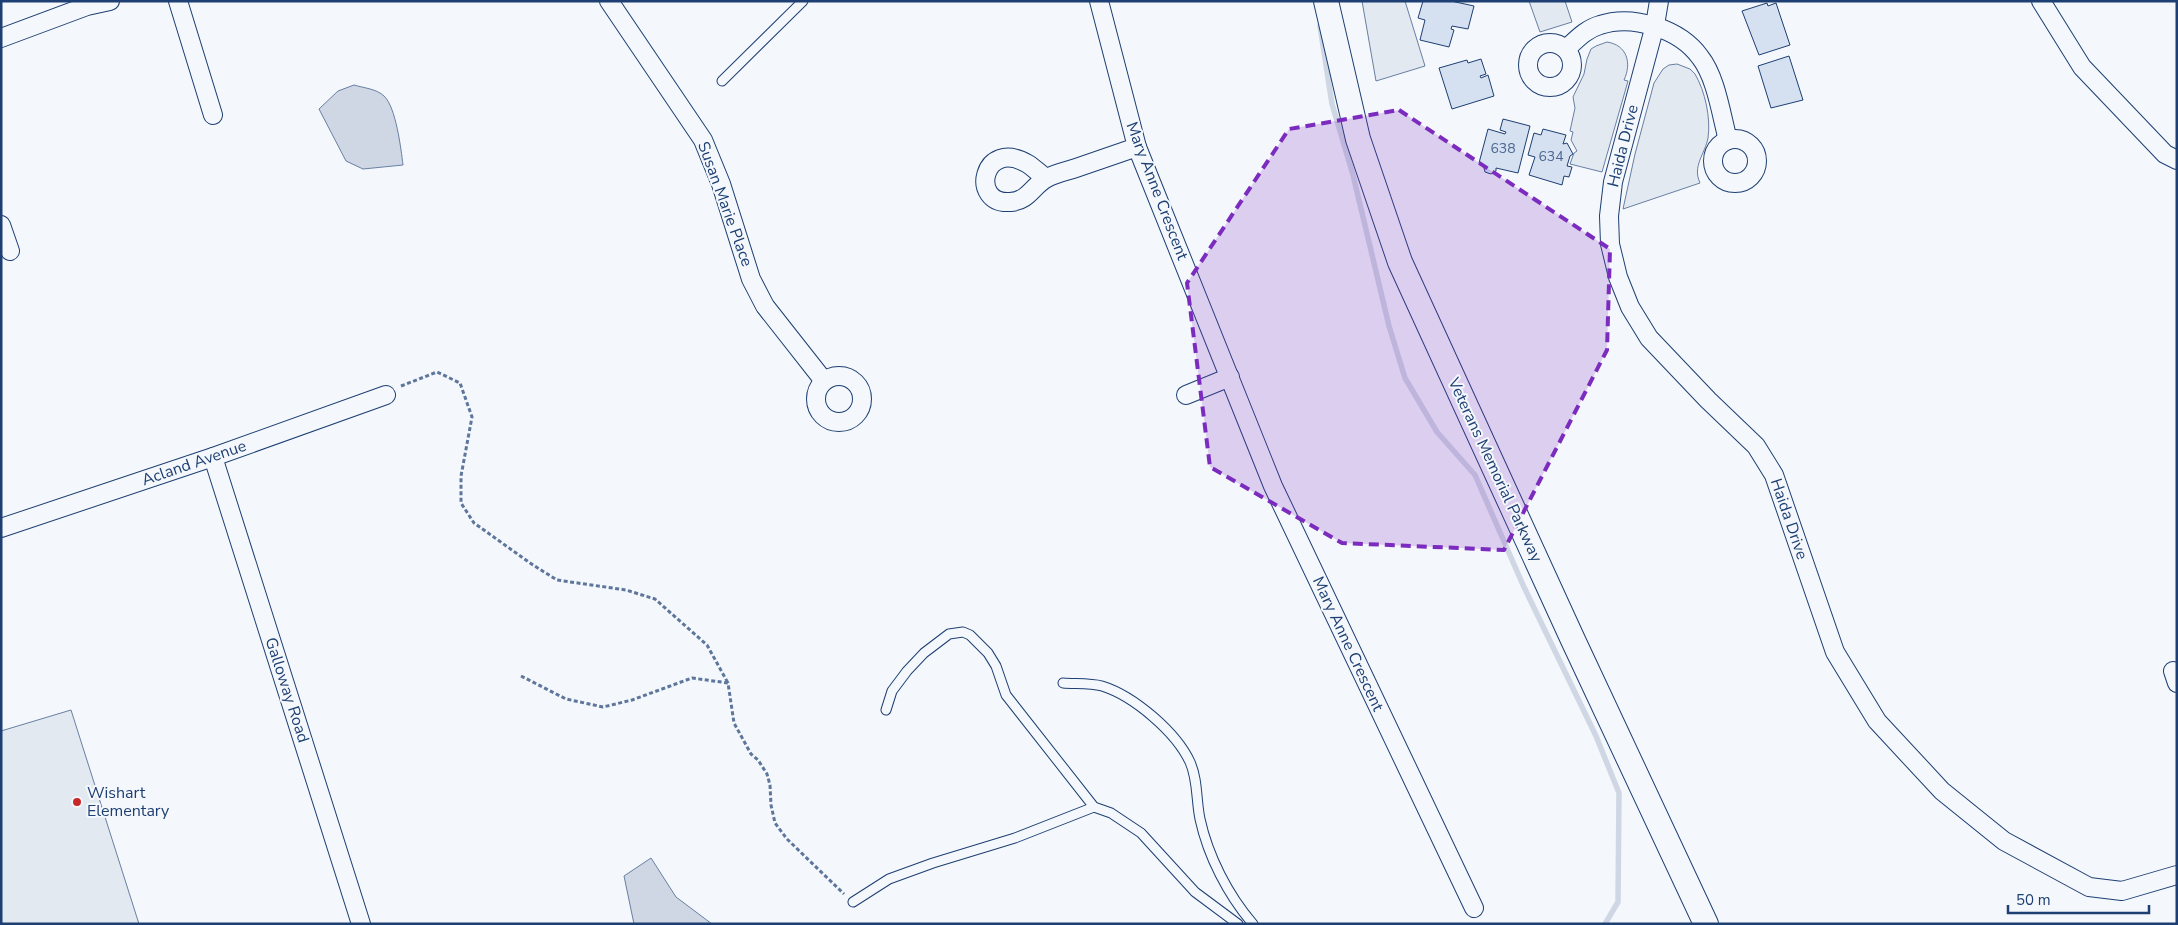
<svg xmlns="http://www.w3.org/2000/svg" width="2178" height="925" font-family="'Nunito Sans',sans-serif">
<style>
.green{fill:#e3e9f0;stroke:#687fa3}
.water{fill:#cfd7e4;stroke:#687fa3}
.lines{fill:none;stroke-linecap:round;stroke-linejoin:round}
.stream{stroke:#cfd7e4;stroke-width:5.5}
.building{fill:#d5e0f0;stroke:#1d3f73}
.service-casing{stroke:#1d3f73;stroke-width:11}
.minor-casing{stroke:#1d3f73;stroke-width:20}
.secondary-casing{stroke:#1d3f73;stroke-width:26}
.path{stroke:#5e769c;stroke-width:3;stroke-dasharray:4 2.5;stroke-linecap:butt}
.service{stroke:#f4f7fb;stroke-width:9}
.minor{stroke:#f4f7fb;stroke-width:18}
.secondary{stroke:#f4f7fb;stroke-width:24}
.marked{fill:#7b2cbf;fill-opacity:0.2;stroke:#7b2cbf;stroke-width:4;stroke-dasharray:10 6;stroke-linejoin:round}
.poi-dot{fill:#c62828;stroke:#f4f7fb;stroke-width:2}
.labels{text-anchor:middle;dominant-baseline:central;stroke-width:4;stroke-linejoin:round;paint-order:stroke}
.number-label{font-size:14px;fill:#4b6792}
.street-label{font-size:16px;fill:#1d3f73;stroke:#f4f7fb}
.poi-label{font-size:16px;fill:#1d3f73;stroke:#f4f7fb;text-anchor:start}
</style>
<rect width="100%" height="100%" fill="#f4f7fb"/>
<g class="green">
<polygon points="1362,1 1405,1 1425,66 1376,81"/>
<polygon points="1529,1 1565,1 1572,22 1540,32"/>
<path d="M 1607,42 C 1627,45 1632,63 1624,80 L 1628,81 L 1602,172 L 1570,164 L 1574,153 L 1577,151 L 1571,140 L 1573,132 L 1570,131 L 1575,108 L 1573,97 L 1584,74 L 1587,59 L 1591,49 L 1596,46 Z"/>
<path d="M 1677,64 L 1690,69 L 1695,74 C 1705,91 1711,118 1708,138 C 1705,154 1692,166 1700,183 L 1623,209 L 1635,154 L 1654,83 L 1663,69 L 1669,65 Z"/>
<polygon points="71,710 139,924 1,924 1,731"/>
</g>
<g class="water">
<path d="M 354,85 C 364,88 377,89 384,96 C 396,107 401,149 403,165 L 363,169 L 346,161 L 319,109 L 338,91 Z"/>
<polygon points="651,858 676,897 712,924 634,924 624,876"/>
</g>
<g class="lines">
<polyline class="stream" points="1320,26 1332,104 1353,175 1389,326 1405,378 1437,432 1475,475 1523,585 1596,736 1619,793 1618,902 1605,924"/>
</g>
<g class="building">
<polygon points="1423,1 1451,1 1474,6 1468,29 1452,26 1451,29 1454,30 1449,47 1420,40 1425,20 1418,18"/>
<polygon points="1767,3 1768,6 1776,3 1790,45 1759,55 1742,11"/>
<polygon points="1789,56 1803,100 1771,108 1758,66"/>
<polygon points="1481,59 1486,74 1480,76 1481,78 1488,75 1494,96 1452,109 1439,68 1467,60 1468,63"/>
<polygon points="1503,119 1530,126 1518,173 1496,168 1496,171 1491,174 1485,172 1483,164 1479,163 1488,129 1505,134 1506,132 1500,130"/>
<polygon points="1543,129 1566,135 1563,144 1567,143 1573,154 1570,156 1567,166 1572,167 1569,177 1564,176 1562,185 1529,175 1535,157 1528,155 1534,133 1541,135"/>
</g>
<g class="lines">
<defs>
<g id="service">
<polyline points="722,81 803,1"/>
<path d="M 1063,683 C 1075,684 1090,683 1102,686 C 1134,696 1176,732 1190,762 C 1198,780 1196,800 1200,819 C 1208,856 1228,895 1253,924"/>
<polyline points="886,710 892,691 907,671 924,653 949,634 963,632 970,635 988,653 996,666 1006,695 1094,807 1111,813 1141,833 1195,892 1238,924"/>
<polyline points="853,902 889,879 933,863 1015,838 1094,807"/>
</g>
<g id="minor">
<polyline points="178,1 213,115"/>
<polyline points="609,1 703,140 721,184 751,279 765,306 824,381"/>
<polyline points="1099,1 1137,147 1273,486 1474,908"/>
<polyline points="1659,1 1655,25 1613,182 1609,216 1610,244 1618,277 1630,307 1649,338 1708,400 1756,446 1774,475 1835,652 1877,721 1942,791 2004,841 2089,887 2122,891 2177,875"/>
<polyline points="2041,1 2082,67 2165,154 2177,160"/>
<polyline points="1,38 87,6 110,1"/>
<circle cx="1550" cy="65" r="22"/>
<path d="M 1566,49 C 1577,39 1586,29 1600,25 C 1633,14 1680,29 1700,57 C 1716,77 1721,114 1728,140"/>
<circle cx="1735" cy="161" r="22"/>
<path d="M 1046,178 C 1040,174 1034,168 1028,164 C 982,137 969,205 1010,202 C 1029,201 1033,185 1047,178 C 1056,173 1067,171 1076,168 C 1096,161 1117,154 1137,147"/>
<polyline points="1,225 10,251"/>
<circle cx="839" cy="399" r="23"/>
<polyline points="1186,395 1230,377"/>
<polyline points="213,457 361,924"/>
<polyline points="1,528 213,457 386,395"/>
<polyline points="2173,671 2177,683"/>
</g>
<polyline id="secondary" points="1326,1 1358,139 1400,262 1573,640 1706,924"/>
</defs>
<use href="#service" class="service-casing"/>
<use href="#minor" class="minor-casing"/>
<use href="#secondary" class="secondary-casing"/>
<g class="path">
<polyline points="401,386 437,372 460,383 472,417 461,476 461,503 474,523 533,565 557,580 626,590 655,599 707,645 728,683"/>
<polyline points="521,676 566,699 603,707 632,700 692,678 728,683 734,723 751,754 758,760 767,774 770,785 771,805 775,823 787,839 844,894"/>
</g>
<use href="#service" class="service"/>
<use href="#minor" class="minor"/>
<use href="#secondary" class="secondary"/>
</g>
<path class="marked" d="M 1399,110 L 1610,249 L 1607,350 L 1504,550 L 1342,543 L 1210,467 L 1187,283 L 1289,129 Z"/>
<circle class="poi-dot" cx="77" cy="802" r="5"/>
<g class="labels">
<g class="number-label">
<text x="1503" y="148">638</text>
<text x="1551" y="156">634</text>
</g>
<g class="street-label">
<text transform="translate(1623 146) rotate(-76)">Haida Drive</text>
<text transform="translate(1157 191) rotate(69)">Mary Anne Crescent</text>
<text transform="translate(725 204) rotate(70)">Susan Marie Place</text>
<text transform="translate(194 463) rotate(-19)">Acland Avenue</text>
<text transform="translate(1495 470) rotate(65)">Veterans Memorial Parkway</text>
<text transform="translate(1789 519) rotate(71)">Haida Drive</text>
<text transform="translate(1348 644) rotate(65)">Mary Anne Crescent</text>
<text transform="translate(287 690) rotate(72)">Galloway Road</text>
</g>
<g class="poi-label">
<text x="87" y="793">Wishart<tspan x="87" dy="18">Elementary</tspan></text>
</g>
</g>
<rect width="2178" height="925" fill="none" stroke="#1d3f73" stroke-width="5"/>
<path d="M2008 905v8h141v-8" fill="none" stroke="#1d3f73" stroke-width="2.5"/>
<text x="2016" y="905" font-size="15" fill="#1d3f73" stroke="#f4f7fb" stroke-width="4" paint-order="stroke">50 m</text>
</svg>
